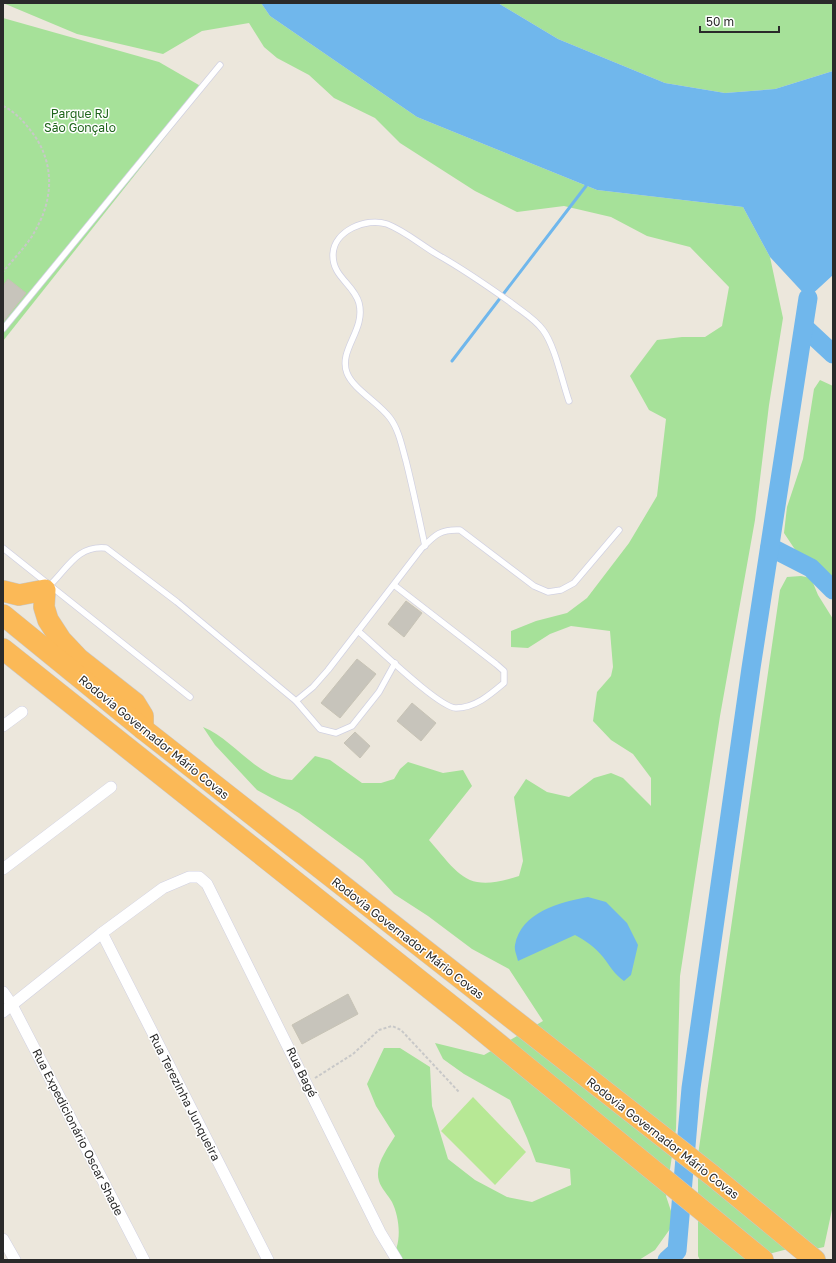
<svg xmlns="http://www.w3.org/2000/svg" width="836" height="1263" font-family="'Golos Text',sans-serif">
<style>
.green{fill:#a6e199}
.pitch{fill:#b7e895}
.water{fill:#70b7ec}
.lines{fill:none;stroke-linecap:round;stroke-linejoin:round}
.stream{stroke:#70b7ec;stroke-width:3}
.river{stroke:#70b7ec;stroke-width:19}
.building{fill:#c7c4bb;stroke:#c7c3b5}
.service-casing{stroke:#d1d1e2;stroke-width:7}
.minor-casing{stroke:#d1d1e2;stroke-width:12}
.motorway-casing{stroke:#c8c8c8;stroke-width:22}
.path{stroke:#c8c8c8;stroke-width:2;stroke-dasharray:3 2;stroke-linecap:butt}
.service{stroke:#fff;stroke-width:5.5}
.minor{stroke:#fff;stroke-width:11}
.motorway{stroke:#fbb957;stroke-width:21}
.labels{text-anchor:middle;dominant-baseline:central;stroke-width:3;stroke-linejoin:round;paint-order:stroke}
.park-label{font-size:12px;fill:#1f651b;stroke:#fff}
.street-label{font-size:12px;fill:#2a2a2a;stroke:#fff}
</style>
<rect width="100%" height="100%" fill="#ece7dc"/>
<g class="green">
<path d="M 3,3 L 261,3 L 270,16 L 417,117 L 597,190 L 743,207 L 770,257 L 783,318 L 769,405 L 755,520 L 720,716 L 680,976 L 676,1129 L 666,1196 L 672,1214 L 670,1229 L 655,1250 L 639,1260 L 389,1260 C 403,1247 400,1218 392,1202 C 388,1195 381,1188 379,1181 C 374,1165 388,1148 395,1136 L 376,1106 L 367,1084 L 384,1048 L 400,1048 L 430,1067 L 432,1106 L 448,1159 L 475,1180 L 507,1197 L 532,1202 L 571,1185 L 570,1169 L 536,1162 L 527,1138 L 510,1100 L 464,1074 L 443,1059 L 435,1043 L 484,1055 L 543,1021 L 509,969 L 472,949 L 428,916 L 394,894 L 363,860 L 299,813 L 257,790 L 215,745 L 203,727 C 235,740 256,778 292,780 L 315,756 L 330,760 L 362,783 L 381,783 L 394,779 L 400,769 L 408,762 L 443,773 L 463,770 L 472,786 L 429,840 C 461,877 467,893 519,876 L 523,861 L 514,797 L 526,779 L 547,792 L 569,797 L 594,778 L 611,773 L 623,778 L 651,806 L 651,778 L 633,754 L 611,740 L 593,721 L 597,692 L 611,676 L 613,667 L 610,631 L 571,626 L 550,634 L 528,648 L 511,647 L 511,631 L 536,621 L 567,613 L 587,598 L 629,543 L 657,496 L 666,419 L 649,410 L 630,376 L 657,340 L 682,337 L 705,337 L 722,326 L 729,287 L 690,247 L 647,236 L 611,217 L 564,206 L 517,212 L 475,191 L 400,143 L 375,118 L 334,98 L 309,75 L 277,58 L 264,47 L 249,23 L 202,31 L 163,54 L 77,34 Z"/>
<polygon points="498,3 833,3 833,71 775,89 725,93 665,83 558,39"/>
<polygon points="3,18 159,62 204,88 3,341"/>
<polygon points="820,380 833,386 833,579 822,568 800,557 784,533 787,507 803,459 814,389"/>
<polygon points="801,576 811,578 818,595 833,619 833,1205 824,1247 815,1249 807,1244 746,1260 700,1260 698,1256 698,1155 780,590 787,577"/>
</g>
<polygon class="pitch" points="473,1097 526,1152 495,1185 441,1131"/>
<g class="water">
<polygon points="261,3 498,3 558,39 665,83 725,93 775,89 833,71 833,275 808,298 770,257 743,207 597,190 417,117 270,16"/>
<path d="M 588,897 L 606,902 L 627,923 L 638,945 L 631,975 L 624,981 C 614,974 610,966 603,957 C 595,947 586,941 575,935 L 518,961 C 517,956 514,950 515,945 C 521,912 560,902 588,897 Z"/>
</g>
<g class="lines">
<polyline class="stream" points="452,361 586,186"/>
<g class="river">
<polyline points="804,327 833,354"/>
<polyline points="770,547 811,568 833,590"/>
<polyline points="667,1260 677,1251 691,1088 751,668 808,298"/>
</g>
</g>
<g class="building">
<polygon points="8,279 26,293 3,322 3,286"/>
<polygon points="406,601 422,613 404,637 388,624"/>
<polygon points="357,659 376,674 340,718 321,703"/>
<polygon points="412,703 436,723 421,741 397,721"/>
<polygon points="355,732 370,746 360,758 344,743"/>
<polygon points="348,994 358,1014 302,1044 292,1025"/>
</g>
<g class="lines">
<defs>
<g id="service">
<polyline points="3,329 220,65"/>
<path d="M 425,546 C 419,518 413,489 406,461 C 402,447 399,430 390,418 C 379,403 353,389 347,373 C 338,350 366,330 359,303 C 354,284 332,277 333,254 C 334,231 366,217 387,224 C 405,231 421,245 438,255 C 463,269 486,285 510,302 C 521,311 534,318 543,330 C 555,346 562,381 569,401"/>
<polyline points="3,548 190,697"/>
<path d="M 48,587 C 67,570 76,545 106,548 L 177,602 L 296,701 L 313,687 L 328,670 L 421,549 C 435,535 440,529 460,530 L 534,586 L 548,592 L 561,590 L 574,583 L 619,530"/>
<path d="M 358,631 C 374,644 439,708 456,708 C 475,708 491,694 504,683 L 504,671 L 496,664 L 394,585"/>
<polyline points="296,701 320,729 336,733 352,726 379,692 395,663"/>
</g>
<g id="minor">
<polyline points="3,726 22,712"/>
<polyline points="3,869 111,787"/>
<polyline points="102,933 268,1260"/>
<polyline points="3,992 12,1005 144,1260"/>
<polyline points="3,1012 102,933 163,888 189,877 199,877 207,884 380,1232 397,1260"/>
<polyline points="3,1239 15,1260"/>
</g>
<g id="motorway">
<polyline points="3,591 19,595 45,590 44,607 48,620 61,640 79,659 135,703 143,716 143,729"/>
<polyline points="3,615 143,729 713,1176 815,1260"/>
<polyline points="3,649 468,1019 763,1260"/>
</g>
</defs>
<use href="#service" class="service-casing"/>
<use href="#minor" class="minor-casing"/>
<use href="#motorway" class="motorway-casing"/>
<g class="path">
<path d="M 3,106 C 17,113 25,123 34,135 C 55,165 53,200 35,231 C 27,246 13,259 3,272"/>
<polyline points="315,1078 353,1054 379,1030 392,1026 401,1030 459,1092"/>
</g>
<use href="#service" class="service"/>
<use href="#minor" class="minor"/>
<use href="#motorway" class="motorway"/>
</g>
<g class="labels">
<g class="park-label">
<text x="80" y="113">Parque RJ<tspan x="80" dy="14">São Gonçalo</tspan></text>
</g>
<g class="street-label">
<text transform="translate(154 737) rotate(39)">Rodovia Governador Mário Covas</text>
<text transform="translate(408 938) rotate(38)">Rodovia Governador Mário Covas</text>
<text transform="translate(302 1072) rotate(64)">Rua Bagé</text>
<text transform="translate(185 1097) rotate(63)">Rua Terezinha Junqueira</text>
<text transform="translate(78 1132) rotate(63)">Rua Expedicionário Oscar Shade</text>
<text transform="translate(663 1138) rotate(38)">Rodovia Governador Mário Covas</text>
</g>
</g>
<rect width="836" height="1263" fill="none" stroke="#2a2a2a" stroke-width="8"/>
<path d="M700 26v6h79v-6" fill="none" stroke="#2a2a2a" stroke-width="2"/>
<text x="706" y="26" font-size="12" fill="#2a2a2a" stroke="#ffffff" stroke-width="3" paint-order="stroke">50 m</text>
</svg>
